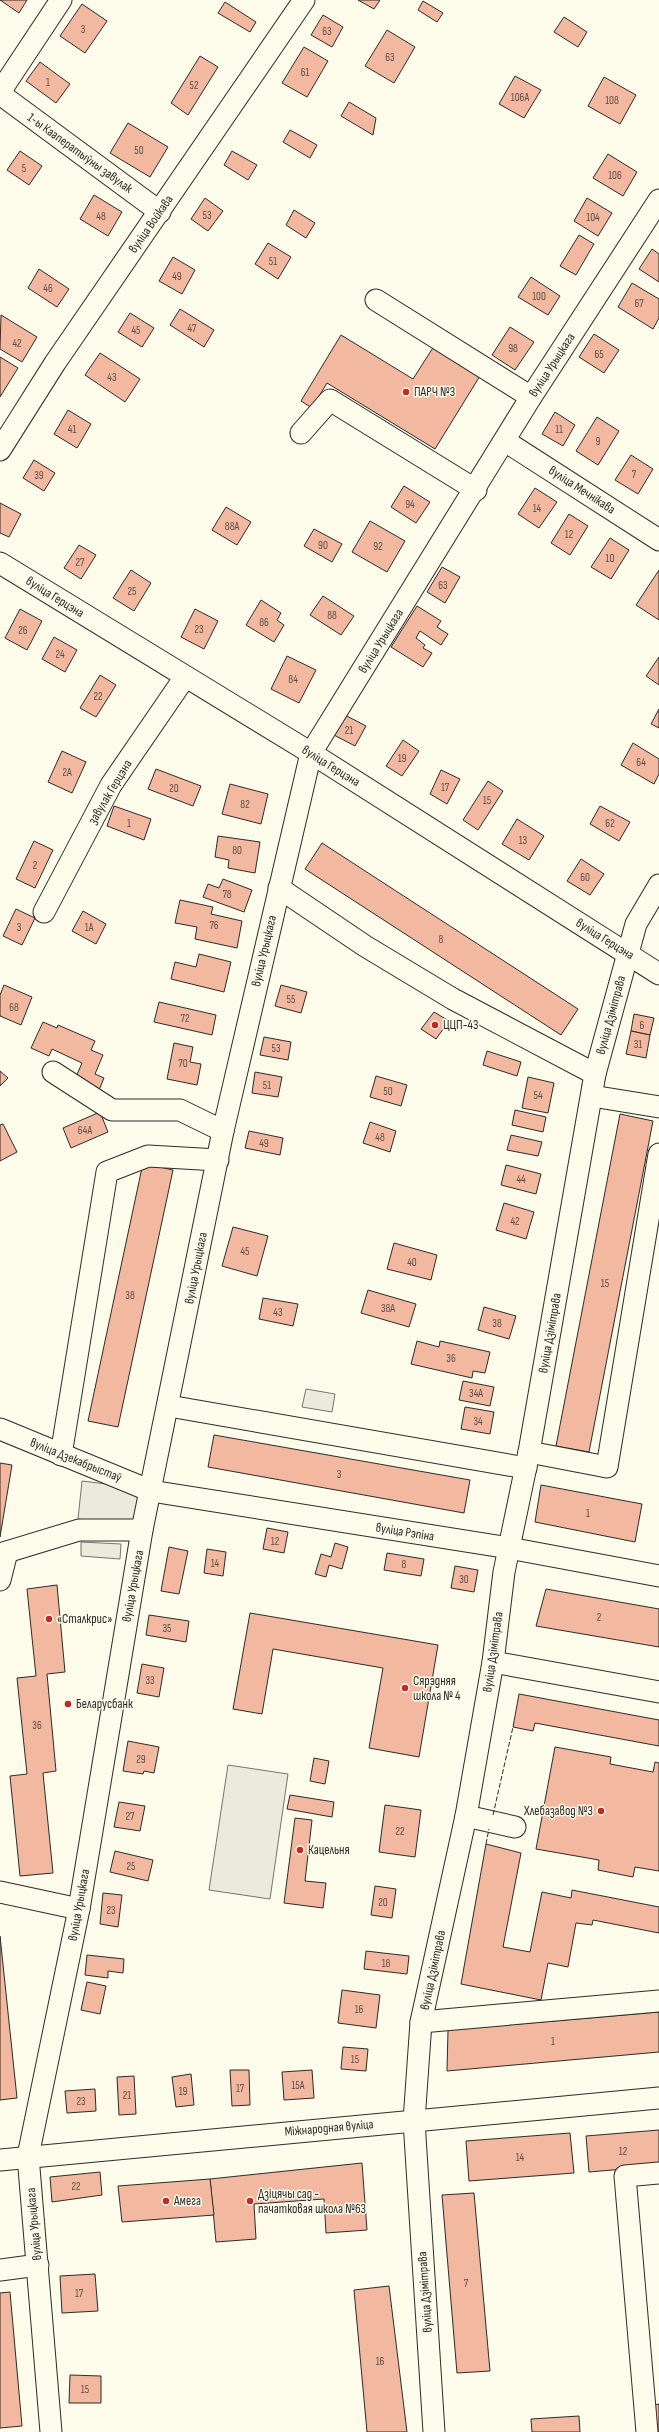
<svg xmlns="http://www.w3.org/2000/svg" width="659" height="2432" font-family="'Sofia Sans Condensed',sans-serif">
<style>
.green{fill:#ecebdb;stroke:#74746e}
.parking{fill:#eceadb;stroke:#74746e}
.building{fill:#f2b8a0;stroke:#2b2b2b}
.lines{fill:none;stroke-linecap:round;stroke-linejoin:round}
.minor-casing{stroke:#2b2b2b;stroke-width:23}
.minor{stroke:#fdfbea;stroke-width:21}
.fence{stroke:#2b2b2b;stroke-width:1;stroke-dasharray:5 2;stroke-linecap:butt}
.poi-dot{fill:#c62828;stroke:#fdfbea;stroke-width:1.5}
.labels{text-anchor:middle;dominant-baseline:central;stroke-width:3;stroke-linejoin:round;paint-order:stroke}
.number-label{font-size:11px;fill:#5d4e48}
.street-label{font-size:13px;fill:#2b2b2b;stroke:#fdfbea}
.poi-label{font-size:13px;fill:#2b2b2b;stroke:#fdfbea;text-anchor:start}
</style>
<rect width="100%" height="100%" fill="#fdfbea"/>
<g class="green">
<polygon points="306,1389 335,1394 332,1412 302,1407"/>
<polygon points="228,1765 288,1774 270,1899 209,1890"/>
</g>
<g class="parking">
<polygon points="82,1481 139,1488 135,1525 78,1519"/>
<polygon points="81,1542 121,1544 120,1559 81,1556"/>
</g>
<g class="building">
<polygon points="0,0 27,0 19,13"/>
<polygon points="358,0 380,0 374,9"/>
<polygon points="423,1 443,13 437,22 418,10"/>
<polygon points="225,2 256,22 250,32 218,13"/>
<polygon points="82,4 107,21 85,53 60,36"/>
<polygon points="323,15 343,27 332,47 311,35"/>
<polygon points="564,17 587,32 578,47 554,32"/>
<polygon points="387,30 415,47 394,83 365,66"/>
<polygon points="304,47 328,61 307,97 282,83"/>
<polygon points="200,56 218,67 188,115 171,103"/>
<polygon points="40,62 70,84 56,103 26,81"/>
<polygon points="515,76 541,90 524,118 499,104"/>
<polygon points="604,77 636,95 620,124 588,106"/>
<polygon points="349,102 376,118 373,135 341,116"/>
<polygon points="128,123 168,147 150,177 110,153"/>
<polygon points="290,130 317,145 310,158 283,142"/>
<polygon points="20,151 42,166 29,185 7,170"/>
<polygon points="232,151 257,165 248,180 224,165"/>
<polygon points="608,154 637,172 623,196 593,178"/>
<polygon points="94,195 122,212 108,236 80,219"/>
<polygon points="205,198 223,211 208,231 191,219"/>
<polygon points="587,198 612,213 598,236 574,221"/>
<polygon points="294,210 315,223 306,238 286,225"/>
<polygon points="579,235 594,244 576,275 560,266"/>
<polygon points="268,243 291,257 278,279 255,264"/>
<polygon points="652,249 659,254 659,282 639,269"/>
<polygon points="173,257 195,270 182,294 159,281"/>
<polygon points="39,269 69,289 57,307 28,288"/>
<polygon points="531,277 560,296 548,315 518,297"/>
<polygon points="632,283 659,299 659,318 653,329 618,307"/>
<polygon points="180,309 214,330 204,347 170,325"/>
<polygon points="130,313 154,328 142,347 118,332"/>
<polygon points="1,315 37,337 22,362 0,349"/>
<polygon points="510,327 534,342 515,370 492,355"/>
<polygon points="594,334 619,350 604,373 579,357"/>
<polygon points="341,335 413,379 436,343 483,371 435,449 327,383 312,408 301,401"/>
<polygon points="100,353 140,379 125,402 85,375"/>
<polygon points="0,357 18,368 0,397"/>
<polygon points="68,410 91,424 77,448 54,434"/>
<polygon points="555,412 575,425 563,446 542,434"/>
<polygon points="597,417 619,431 598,465 576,451"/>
<polygon points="631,455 653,469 638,494 615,480"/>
<polygon points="34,460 55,473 44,491 23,478"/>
<polygon points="404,486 430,502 416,523 391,507"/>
<polygon points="535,488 557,502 539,528 518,514"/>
<polygon points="0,503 21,514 9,537 0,533"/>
<polygon points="226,507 251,522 237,545 212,530"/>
<polygon points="569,514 588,526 570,555 551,543"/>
<polygon points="370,521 405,541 387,572 352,552"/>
<polygon points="314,529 342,544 332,562 304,546"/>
<polygon points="610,538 629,550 611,579 591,567"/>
<polygon points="79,545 96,555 81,579 64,568"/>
<polygon points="442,567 460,577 445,603 427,592"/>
<polygon points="131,570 151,583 134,611 113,598"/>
<polygon points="659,570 659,620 636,605"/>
<polygon points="323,596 354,616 341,635 310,615"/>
<polygon points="261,600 281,613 277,620 284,625 274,642 246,625"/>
<polygon points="417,606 441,621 437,627 448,634 441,645 420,631 416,638 425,645 423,648 432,653 423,667 391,647"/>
<polygon points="20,609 42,621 27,650 5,638"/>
<polygon points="195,609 218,621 204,649 181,637"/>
<polygon points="54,637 77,650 65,672 42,659"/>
<polygon points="287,656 316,670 299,703 271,689"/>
<polygon points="659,657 659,685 646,676"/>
<polygon points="100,675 116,685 96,717 80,708"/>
<polygon points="659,709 659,728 651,724"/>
<polygon points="343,714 366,726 355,746 332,734"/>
<polygon points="403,740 419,751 402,776 386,766"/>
<polygon points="633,743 659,759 659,774 654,784 621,765"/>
<polygon points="62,751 86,762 72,793 48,782"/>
<polygon points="156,769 201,786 193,806 148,789"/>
<polygon points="441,770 460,779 447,804 430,794"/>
<polygon points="488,781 503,791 478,830 463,820"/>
<polygon points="230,784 268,794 261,824 222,814"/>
<polygon points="114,806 151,819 144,840 107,826"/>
<polygon points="600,806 630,822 619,841 590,824"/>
<polygon points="517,819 544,836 529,860 502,844"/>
<polygon points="218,836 260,842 255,873 228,868 229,860 215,857"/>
<polygon points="34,841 53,850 35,888 16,879"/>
<polygon points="322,843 578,1009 561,1035 305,869"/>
<polygon points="581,859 604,874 590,895 567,881"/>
<polygon points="223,879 252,890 244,912 203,897 208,884 219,888"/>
<polygon points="180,900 213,907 211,914 242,921 237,948 195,939 197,927 175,923"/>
<polygon points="16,909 35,918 22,945 3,936"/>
<polygon points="83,911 106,924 96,944 72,931"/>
<polygon points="199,954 231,962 224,992 171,979 175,962 196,967"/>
<polygon points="4,985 32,997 21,1025 0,1016 0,995"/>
<polygon points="281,985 307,992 301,1013 275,1006"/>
<polygon points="159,1002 216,1015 212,1035 154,1022"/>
<polygon points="434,1012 449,1021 436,1039 421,1029"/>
<polygon points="634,1014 654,1018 650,1035 631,1031"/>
<polygon points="43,1022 57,1028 58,1025 95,1041 91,1050 103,1055 95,1074 104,1078 99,1090 75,1079 82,1063 52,1049 49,1056 31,1048"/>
<polygon points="631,1031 650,1035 646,1058 626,1054"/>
<polygon points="264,1037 291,1042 288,1060 260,1055"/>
<polygon points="174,1043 193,1047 190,1062 201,1064 197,1085 167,1079"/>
<polygon points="487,1051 521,1062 517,1076 483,1065"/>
<polygon points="0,1071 8,1078 0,1086"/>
<polygon points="255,1072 282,1077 278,1097 252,1093"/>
<polygon points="376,1076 407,1085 401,1106 370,1097"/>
<polygon points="528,1077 554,1083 548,1113 522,1108"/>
<polygon points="515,1110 546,1117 543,1132 512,1125"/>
<polygon points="100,1112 108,1132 71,1148 63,1128"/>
<polygon points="620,1114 653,1121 589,1452 556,1446"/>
<polygon points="370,1122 396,1131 390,1152 363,1143"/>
<polygon points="3,1124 17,1152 0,1161 0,1125"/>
<polygon points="249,1131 283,1138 280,1155 245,1148"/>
<polygon points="511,1135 542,1142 538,1156 507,1150"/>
<polygon points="143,1163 173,1170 118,1427 88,1421"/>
<polygon points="506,1165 541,1174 536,1194 501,1185"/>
<polygon points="504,1203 534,1212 526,1239 496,1230"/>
<polygon points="233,1227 268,1236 257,1276 222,1266"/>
<polygon points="394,1243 437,1255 431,1280 387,1269"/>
<polygon points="368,1290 416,1304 409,1327 361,1313"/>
<polygon points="263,1298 298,1304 293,1326 259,1319"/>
<polygon points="484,1307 516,1316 509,1339 478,1330"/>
<polygon points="417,1341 439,1347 440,1341 490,1352 485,1373 473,1371 472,1378 411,1364"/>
<polygon points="463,1381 494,1387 490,1406 459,1400"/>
<polygon points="465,1407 494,1412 490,1434 461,1429"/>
<polygon points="214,1435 470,1480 464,1513 208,1467"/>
<polygon points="0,1463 12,1465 0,1537"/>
<polygon points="541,1485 642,1504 635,1542 535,1522"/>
<polygon points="267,1528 288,1532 284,1553 263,1549"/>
<polygon points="335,1543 348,1547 342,1569 329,1565 326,1577 315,1574 321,1554 331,1557"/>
<polygon points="169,1547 188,1551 179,1594 161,1591"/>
<polygon points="207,1549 226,1552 223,1576 204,1573"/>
<polygon points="387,1553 424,1559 421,1576 384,1570"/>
<polygon points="455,1566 478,1570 474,1592 451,1588"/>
<polygon points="57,1585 65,1672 47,1674 56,1771 43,1773 53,1873 20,1876 10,1776 27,1774 17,1678 36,1676 27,1589"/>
<polygon points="546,1589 659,1609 659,1647 536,1626"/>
<polygon points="250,1613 438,1645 419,1757 369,1748 383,1668 273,1649 262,1714 233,1709"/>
<polygon points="149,1615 189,1621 186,1642 146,1635"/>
<polygon points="142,1664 164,1668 159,1697 137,1693"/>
<polygon points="519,1694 659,1720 659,1746 535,1723 533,1731 513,1727"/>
<polygon points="128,1741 159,1747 154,1773 144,1771 143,1774 123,1771"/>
<polygon points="555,1747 611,1757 610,1764 653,1772 655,1762 659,1763 659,1871 635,1867 633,1877 598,1870 599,1860 536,1849"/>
<polygon points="314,1758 329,1761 325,1784 310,1781"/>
<polygon points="290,1795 334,1802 332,1817 287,1809"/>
<polygon points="119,1802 145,1806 140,1831 114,1827"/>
<polygon points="385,1805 421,1810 415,1857 379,1852"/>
<polygon points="295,1818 312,1820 305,1881 326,1883 323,1908 284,1903"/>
<polygon points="486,1844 521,1853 503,1947 530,1952 542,1892 571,1898 572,1890 659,1907 659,1933 593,1920 592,1925 576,1923 568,1967 548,1963 541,2000 461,1984"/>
<polygon points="115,1851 153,1860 148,1881 110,1872"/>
<polygon points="375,1886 396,1889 392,1918 371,1915"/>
<polygon points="103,1893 122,1895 118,1927 100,1924"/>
<polygon points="0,1936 17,2098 0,2100"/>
<polygon points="366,1951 409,1956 407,1974 364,1969"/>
<polygon points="87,1955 124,1959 123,1973 108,1971 108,1978 85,1975"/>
<polygon points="87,1982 106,1986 100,2014 81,2010"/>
<polygon points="342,1990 380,1995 376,2028 338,2023"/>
<polygon points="659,2012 659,2052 447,2071 448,2030"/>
<polygon points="343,2047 368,2049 366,2071 341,2069"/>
<polygon points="230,2070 249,2070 250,2105 232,2106"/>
<polygon points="312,2070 314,2098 284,2100 282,2072"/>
<polygon points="191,2074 194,2105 176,2107 172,2077"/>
<polygon points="134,2076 136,2114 119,2115 117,2077"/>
<polygon points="95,2089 96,2111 67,2113 65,2091"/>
<polygon points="659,2130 659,2166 589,2172 586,2136"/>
<polygon points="570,2133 574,2173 469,2181 466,2141"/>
<polygon points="362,2163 367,2230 326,2233 324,2199 254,2204 256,2239 216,2242 210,2179"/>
<polygon points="100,2172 102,2195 52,2202 50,2177"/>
<polygon points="210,2179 214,2215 122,2222 118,2186"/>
<polygon points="474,2193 490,2371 457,2373 442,2195"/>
<polygon points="95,2274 98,2311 62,2313 60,2276"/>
<polygon points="389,2286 407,2432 367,2432 354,2290"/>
<polygon points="10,2292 22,2426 0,2428 0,2293"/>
<polygon points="70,2375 101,2376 101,2403 69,2403"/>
<polygon points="659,2404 659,2432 657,2432 654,2405"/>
<polygon points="579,2416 580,2432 532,2432 531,2419"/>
</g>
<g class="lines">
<defs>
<g id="minor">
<polyline points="0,92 61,0"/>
<polyline points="0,94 160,212"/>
<polyline points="376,300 531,397"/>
<polyline points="301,433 330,400 476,490"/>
<polyline points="505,441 659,540"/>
<polyline points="0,450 55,363 304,0"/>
<polyline points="0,563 311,753 659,974"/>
<polyline points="279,888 365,946 453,999 595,1074"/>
<polyline points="44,912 111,785 185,677"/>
<polyline points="53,1072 112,1110 180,1110 223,1131"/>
<polyline points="592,1096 659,1107"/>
<polyline points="169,1406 526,1468"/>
<polyline points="0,1429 151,1491 509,1548 659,1576"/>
<polyline points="529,1452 607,1467 659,1154"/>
<polyline points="61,1455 107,1172 148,1156 218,1160"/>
<polyline points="0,1554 79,1530 142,1530"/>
<polyline points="0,1580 7,1552"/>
<polyline points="493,1662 659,1692"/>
<polyline points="466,1816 515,1827"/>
<polyline points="0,1892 79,1909"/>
<polyline points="421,2022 659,2001"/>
<polyline points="0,2160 659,2098"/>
<polyline points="0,2270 38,2265"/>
<polyline points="51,2432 28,2156 79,1909 142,1530 223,1131 311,753 531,397 659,200"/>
<polyline points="434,2432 414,2121 421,2022 466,1816 493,1662 504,1572 529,1452 595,1074 636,924 659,885"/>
<polyline points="647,2432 625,2176 659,2173"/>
</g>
</defs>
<use href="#minor" class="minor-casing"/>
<use href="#minor" class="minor"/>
<g class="fence">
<polyline points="493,1815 513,1727"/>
<polyline points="486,1844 489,1829"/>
</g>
</g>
<g class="poi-dot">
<circle cx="406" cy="392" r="4"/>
<circle cx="435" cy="1025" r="4"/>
<circle cx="49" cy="1619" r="4"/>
<circle cx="405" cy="1688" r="4"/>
<circle cx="68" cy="1704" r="4"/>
<circle cx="601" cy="1811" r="4"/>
<circle cx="300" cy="1850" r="4"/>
<circle cx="166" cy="2201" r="4"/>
<circle cx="250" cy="2201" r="4"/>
</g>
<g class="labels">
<g class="number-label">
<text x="83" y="29">3</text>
<text x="327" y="31">63</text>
<text x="390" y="57">63</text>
<text x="305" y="72">61</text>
<text x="48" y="82">1</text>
<text x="194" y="85">52</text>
<text x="520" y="97">106А</text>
<text x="612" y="100">108</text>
<text x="139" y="150">50</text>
<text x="24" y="168">5</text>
<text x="615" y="175">106</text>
<text x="207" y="215">53</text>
<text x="101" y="216">48</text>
<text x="593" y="217">104</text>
<text x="273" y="261">51</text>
<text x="177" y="276">49</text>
<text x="48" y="288">46</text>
<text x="539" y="296">100</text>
<text x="639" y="303">67</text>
<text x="192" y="328">47</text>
<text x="136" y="330">45</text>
<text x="17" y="343">42</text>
<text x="513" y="348">98</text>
<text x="599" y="354">65</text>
<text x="112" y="377">43</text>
<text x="72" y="429">41</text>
<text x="559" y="429">11</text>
<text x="598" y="441">9</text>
<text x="634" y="474">7</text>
<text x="39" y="475">39</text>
<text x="410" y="504">94</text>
<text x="537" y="508">14</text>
<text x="232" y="526">88А</text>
<text x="569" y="534">12</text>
<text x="323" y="545">90</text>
<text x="378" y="546">92</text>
<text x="610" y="558">10</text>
<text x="80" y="562">27</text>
<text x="443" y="585">63</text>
<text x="132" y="591">25</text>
<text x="332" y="615">88</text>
<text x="264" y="622">86</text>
<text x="199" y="629">23</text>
<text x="23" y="630">26</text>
<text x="60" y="654">24</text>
<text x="293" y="679">84</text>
<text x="98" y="696">22</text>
<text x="349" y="730">21</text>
<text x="402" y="758">19</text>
<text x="641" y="762">64</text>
<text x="67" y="772">2А</text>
<text x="445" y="787">17</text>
<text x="174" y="788">20</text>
<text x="487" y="800">15</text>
<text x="245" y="804">82</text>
<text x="129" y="823">1</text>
<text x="610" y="823">62</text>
<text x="523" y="840">13</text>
<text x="237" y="850">80</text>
<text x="35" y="865">2</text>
<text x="585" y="877">60</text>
<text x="227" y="894">78</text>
<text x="214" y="925">76</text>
<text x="19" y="927">3</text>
<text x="89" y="927">1А</text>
<text x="441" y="939">8</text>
<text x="291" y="999">55</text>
<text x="14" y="1007">68</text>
<text x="185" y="1018">72</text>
<text x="642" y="1025">6</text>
<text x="638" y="1044">31</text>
<text x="276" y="1048">53</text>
<text x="183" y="1063">70</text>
<text x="267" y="1085">51</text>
<text x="388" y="1091">50</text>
<text x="538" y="1095">54</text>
<text x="85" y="1130">64А</text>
<text x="380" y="1137">48</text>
<text x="264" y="1143">49</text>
<text x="521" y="1179">44</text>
<text x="515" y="1221">42</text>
<text x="245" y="1251">45</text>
<text x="412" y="1262">40</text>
<text x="605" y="1283">15</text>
<text x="130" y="1295">38</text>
<text x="388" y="1308">38А</text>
<text x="278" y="1312">43</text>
<text x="497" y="1323">38</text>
<text x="451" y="1358">36</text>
<text x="476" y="1393">34А</text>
<text x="478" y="1421">34</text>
<text x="339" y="1474">3</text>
<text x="588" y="1513">1</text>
<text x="275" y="1541">12</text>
<text x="215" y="1563">14</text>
<text x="404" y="1564">8</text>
<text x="464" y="1579">30</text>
<text x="599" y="1617">2</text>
<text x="167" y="1628">35</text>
<text x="150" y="1680">33</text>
<text x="37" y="1725">36</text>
<text x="141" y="1759">29</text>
<text x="130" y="1816">27</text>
<text x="400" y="1831">22</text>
<text x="131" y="1866">25</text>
<text x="383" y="1902">20</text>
<text x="111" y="1910">23</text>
<text x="386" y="1963">18</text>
<text x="359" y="2009">16</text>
<text x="553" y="2041">1</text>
<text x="355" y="2059">15</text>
<text x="298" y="2085">15А</text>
<text x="240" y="2088">17</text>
<text x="183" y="2091">19</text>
<text x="127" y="2095">21</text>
<text x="81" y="2101">23</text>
<text x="623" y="2151">12</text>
<text x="520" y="2157">14</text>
<text x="76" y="2186">22</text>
<text x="466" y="2283">7</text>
<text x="79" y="2293">17</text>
<text x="380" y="2361">16</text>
<text x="85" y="2389">15</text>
</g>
<g class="street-label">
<text transform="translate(80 153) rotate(36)">1-ы Кааператыўны завулак</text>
<text transform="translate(151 224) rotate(-55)">вуліца Войкава</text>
<text transform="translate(552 365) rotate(-57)">вуліца Урыцкага</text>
<text transform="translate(582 490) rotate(33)">вуліца Мечнікава</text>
<text transform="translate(55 597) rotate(32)">вуліца Герцэна</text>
<text transform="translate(381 641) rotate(-58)">вуліца Урыцкага</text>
<text transform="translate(331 766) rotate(32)">вуліца Герцэна</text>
<text transform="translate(110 792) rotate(-59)">завулак Герцэна</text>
<text transform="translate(605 939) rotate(32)">вуліца Герцэна</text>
<text transform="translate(264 951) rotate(-77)">вуліца Урыцкага</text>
<text transform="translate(611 1015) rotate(-75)">вуліца Дзімітрава</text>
<text transform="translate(196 1268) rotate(-79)">вуліца Урыцкага</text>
<text transform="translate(550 1333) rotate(-80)">вуліца Дзімітрава</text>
<text transform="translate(76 1460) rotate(22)">вуліца Дзекабрыстаў</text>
<text transform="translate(405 1532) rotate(9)">вуліца Рэпіна</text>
<text transform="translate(133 1586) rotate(-80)">вуліца Урыцкага</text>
<text transform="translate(493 1652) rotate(-82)">вуліца Дзімітрава</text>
<text transform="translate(79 1905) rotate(-80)">вуліца Урыцкага</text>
<text transform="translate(433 1970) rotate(-78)">вуліца Дзімітрава</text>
<text transform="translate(329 2128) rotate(-5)">Міжнародная вуліца</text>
<text transform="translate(34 2224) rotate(-95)">вуліца Урыцкага</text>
<text transform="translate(425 2292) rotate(-94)">вуліца Дзімітрава</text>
</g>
<g class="poi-label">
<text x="414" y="392">ПАРЧ №3</text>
<text x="443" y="1025">ЦЦП-43</text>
<text x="57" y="1619">«Сталкрис»</text>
<text x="413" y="1681">Сярэдняя<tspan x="413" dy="15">школа № 4</tspan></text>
<text x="76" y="1704">Беларусбанк</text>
<text x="593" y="1811" text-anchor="end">Хлебазавод №3</text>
<text x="308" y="1850">Кацельня</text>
<text x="258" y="2194">Дзіцячы сад -<tspan x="258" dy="15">пачатковая школа №63</tspan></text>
<text x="174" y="2201">Амега</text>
</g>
</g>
</svg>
